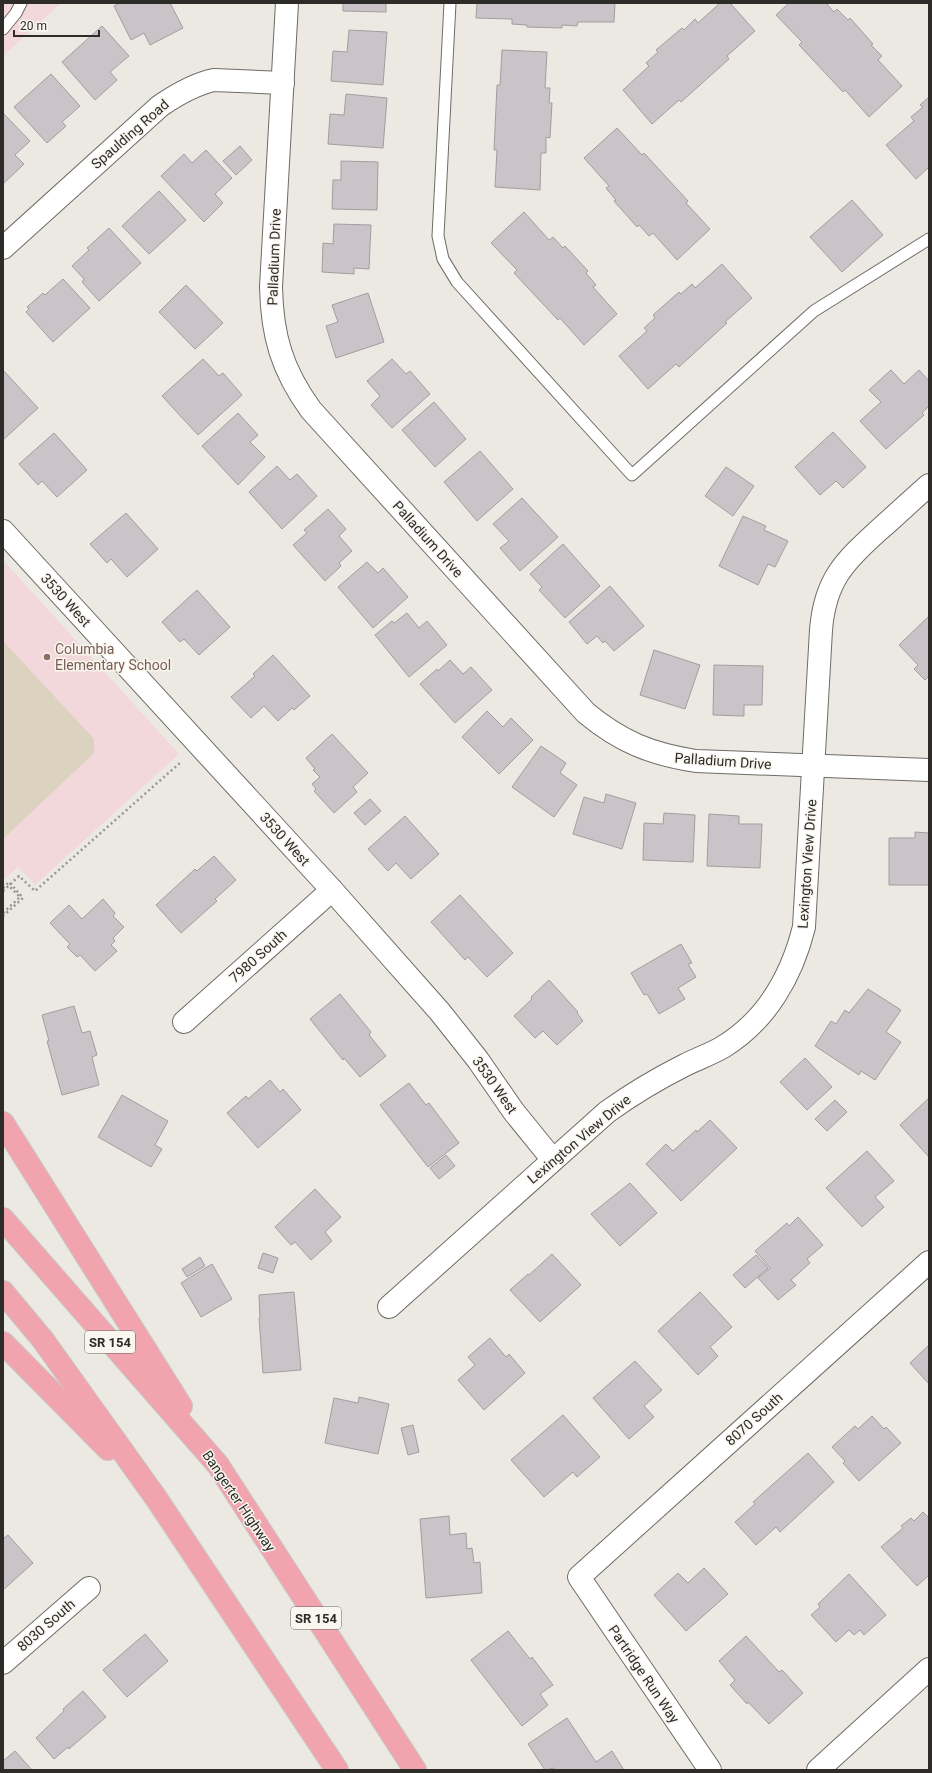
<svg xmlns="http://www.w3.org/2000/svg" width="932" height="1773" font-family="Roboto,sans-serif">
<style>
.education{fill:#f2d8da}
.green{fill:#dbd2bf}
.building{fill:#cac4c9;stroke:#a39da1}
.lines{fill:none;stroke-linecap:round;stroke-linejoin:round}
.service-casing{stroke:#6e6c66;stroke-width:13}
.minor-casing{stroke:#6e6c66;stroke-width:24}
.motorway-casing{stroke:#c8c8c7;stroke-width:24}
.path{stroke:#989691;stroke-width:2.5;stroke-dasharray:2 3;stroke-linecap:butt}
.service{stroke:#fff;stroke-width:11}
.minor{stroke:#fff;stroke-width:22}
.motorway{stroke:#f1a3ae;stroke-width:22}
.path-bridge{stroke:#989691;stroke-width:2.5;stroke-dasharray:2 3;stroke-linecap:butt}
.education-dot{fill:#8d6e63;stroke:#f9f6f0;stroke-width:1.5}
.labels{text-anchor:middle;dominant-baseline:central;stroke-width:3;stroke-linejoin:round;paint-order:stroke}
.shield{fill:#f9f6f0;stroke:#6a6965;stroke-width:1}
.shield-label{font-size:13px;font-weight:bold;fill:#2d2c29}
.street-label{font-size:14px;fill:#2d2c29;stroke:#f9f6f0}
.education-label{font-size:14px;fill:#785e54;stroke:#f9f6f0;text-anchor:start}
</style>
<rect width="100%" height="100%" fill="#ece9e3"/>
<g class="education">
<polygon points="3,3 61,3 3,56"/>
<polygon points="3,560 179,754 35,885 18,867 3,880"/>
</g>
<polygon class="green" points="3,641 94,739 94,753 3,839"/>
<g class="building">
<polygon points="120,3 170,3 183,28 150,45 144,33 131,40 114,6"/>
<polygon points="343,3 386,3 386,12 343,11"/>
<polygon points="477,3 615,3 614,22 578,22 577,26 562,25 562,28 527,27 527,25 512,24 512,19 476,18"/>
<polygon points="720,3 730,3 755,31 727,56 729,59 681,102 679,100 652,124 623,90 649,66 646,63 658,52 656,50 682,28 684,30 695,19 698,23"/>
<polygon points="789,3 826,3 834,12 837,9 848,20 850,18 873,44 871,45 882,56 878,60 902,86 869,117 845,90 843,92 799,45 802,42 776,15"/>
<polygon points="102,26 129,56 110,72 117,80 95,100 62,62"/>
<polygon points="349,30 387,32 383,85 331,81 333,51 347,52"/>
<polygon points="502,50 547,52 545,88 550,88 549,103 552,103 550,138 546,137 546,153 541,153 540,190 495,187 497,150 494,150 497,85 500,85"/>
<polygon points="51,74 80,106 62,122 66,126 47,143 14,107"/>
<polygon points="346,94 387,98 383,148 328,144 330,114 344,115"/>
<polygon points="929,97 929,167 916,179 886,145 914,121 911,117 923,107 920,105"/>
<polygon points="3,113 30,141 15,155 24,164 3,184"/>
<polygon points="617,128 642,155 644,153 688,201 686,203 710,229 677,260 653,233 649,236 639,225 637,227 614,201 616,200 606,188 609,186 584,158"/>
<polygon points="240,146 252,160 236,175 223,161"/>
<polygon points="206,150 232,178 215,194 223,203 204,222 161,176 184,154 192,163"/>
<polygon points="341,161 378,162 377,210 332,209 333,180 341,180"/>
<polygon points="159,191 186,220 149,254 122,226"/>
<polygon points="852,200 883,235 842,272 810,237"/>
<polygon points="524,212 549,240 553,237 563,248 565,246 588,271 586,273 596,285 593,287 617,314 584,345 560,318 558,320 514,273 517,270 491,243"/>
<polygon points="334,224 371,225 369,269 354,268 354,274 322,272 323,243 333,244"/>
<polygon points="109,228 141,263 99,301 82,282 84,279 72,266 89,250 87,248"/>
<polygon points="722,264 752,298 725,322 727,323 679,367 676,364 648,389 619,356 647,331 644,328 655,318 653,315 679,292 681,294 692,284 695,288"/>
<polygon points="63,279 90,308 53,342 26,312 29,309 27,307 43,293 45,295"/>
<polygon points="186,285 223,323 195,349 159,312"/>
<polygon points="368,293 384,342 336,358 326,326 338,322 332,305"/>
<polygon points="203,359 219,376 223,373 242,395 198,435 162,396"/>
<polygon points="392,359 406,374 410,371 430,394 392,428 371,405 380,396 367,381"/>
<polygon points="3,370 38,408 3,440"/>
<polygon points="891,370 904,384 919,370 929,381 929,406 922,413 924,415 886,449 860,421 881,402 869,390"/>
<polygon points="434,402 466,439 435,467 402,430"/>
<polygon points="238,413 258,435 250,442 265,457 238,485 202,446"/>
<polygon points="833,432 866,467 843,488 836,481 820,495 795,467"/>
<polygon points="54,433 87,470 57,497 42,481 38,485 19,464"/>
<polygon points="480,451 513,489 477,521 444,482"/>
<polygon points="277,466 290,480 297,474 317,496 282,529 249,492"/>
<polygon points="726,467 754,486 733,516 705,496"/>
<polygon points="522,498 558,537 520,571 500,548 509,541 493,524"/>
<polygon points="328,509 346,529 339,536 352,551 339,563 341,566 325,581 293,545 307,533 304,530"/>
<polygon points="126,513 158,549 127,577 111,559 107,563 90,544"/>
<polygon points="743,516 766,526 764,530 788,541 775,567 768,564 758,585 719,566"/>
<polygon points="563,544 600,586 565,618 539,590 542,587 530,574"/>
<polygon points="367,562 378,573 383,568 408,597 373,628 338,587"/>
<polygon points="610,586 644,626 614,651 605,641 603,643 597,636 587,644 569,622"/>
<polygon points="197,590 230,627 199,655 184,639 180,642 162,622"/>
<polygon points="407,613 419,628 427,621 447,645 409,677 375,635 392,621 394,623"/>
<polygon points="929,616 929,676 925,680 914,669 918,665 899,645"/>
<polygon points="654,650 700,665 685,709 640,695"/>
<polygon points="273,655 310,696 294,710 292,708 278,721 264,706 251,718 231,697 255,676 253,674"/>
<polygon points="450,660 463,674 471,667 492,690 455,723 420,684 437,669 438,671"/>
<polygon points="714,665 763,666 762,705 744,705 744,716 713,715"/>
<polygon points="487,711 503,727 511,718 533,740 499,774 462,737"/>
<polygon points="332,734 368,773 353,787 357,792 334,813 314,791 316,789 312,784 320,777 313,770 315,769 306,758"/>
<polygon points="541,746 566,763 560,773 577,785 554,817 512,787"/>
<polygon points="606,794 636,803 622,849 573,834 584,797 604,803"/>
<polygon points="370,799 381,811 365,825 354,813"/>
<polygon points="664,813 695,815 693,862 643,860 644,823 663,824"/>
<polygon points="709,814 739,816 739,824 762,824 760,868 707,866"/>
<polygon points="405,816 439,854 411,879 396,863 388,871 368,849"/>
<polygon points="915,832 929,833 929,885 889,885 889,838 915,838"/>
<polygon points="214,856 236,880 215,899 217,901 181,933 156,905 195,869 197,871"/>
<polygon points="460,895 513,953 487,977 468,957 465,960 431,922"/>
<polygon points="103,899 115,913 113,916 124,927 113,938 115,941 111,945 117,951 95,971 80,955 77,957 67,947 70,944 50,923 69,905 82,919"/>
<polygon points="681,944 692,963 688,964 696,977 678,988 685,999 659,1014 647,994 644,995 631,973"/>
<polygon points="549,980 578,1012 577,1013 583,1021 557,1045 543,1031 535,1038 514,1016 532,999 531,997"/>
<polygon points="868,989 901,1010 886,1032 901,1042 875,1080 861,1071 859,1075 815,1046 831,1021 836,1024 845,1010 849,1013"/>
<polygon points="340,994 371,1032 369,1035 386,1056 360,1077 344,1058 343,1060 310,1019"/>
<polygon points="74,1006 82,1033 90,1031 97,1055 92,1057 99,1085 62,1095 47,1041 49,1041 42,1015"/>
<polygon points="805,1058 832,1087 807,1110 780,1082"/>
<polygon points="270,1080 280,1092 283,1089 301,1110 258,1148 227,1113 246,1096 248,1099"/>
<polygon points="409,1083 426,1105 429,1103 459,1143 428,1167 380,1105"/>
<polygon points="122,1095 168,1121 155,1145 162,1149 151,1167 98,1137"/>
<polygon points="929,1098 929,1157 900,1125"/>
<polygon points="835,1100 847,1112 827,1131 815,1119"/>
<polygon points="710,1120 737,1148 681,1201 646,1164 666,1144 673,1151 696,1130 697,1132"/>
<polygon points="867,1151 894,1181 875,1197 884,1207 862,1227 826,1188"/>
<polygon points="446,1155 455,1166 439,1179 430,1168"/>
<polygon points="630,1183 657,1213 620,1246 591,1214"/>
<polygon points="315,1189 341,1217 325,1232 332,1241 311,1260 295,1242 291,1245 275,1227"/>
<polygon points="798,1217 823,1245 807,1259 810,1263 791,1280 796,1285 778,1300 758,1278 770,1268 755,1251 787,1223 789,1226"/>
<polygon points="263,1253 278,1258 273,1273 258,1268"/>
<polygon points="552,1254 581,1285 540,1322 510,1290 528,1274 529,1275"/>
<polygon points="756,1255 768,1268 745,1288 733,1275"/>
<polygon points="200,1257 205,1266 187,1277 182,1269"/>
<polygon points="212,1264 232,1299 201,1317 181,1283"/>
<polygon points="294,1292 301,1370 263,1373 259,1318 260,1318 259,1295"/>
<polygon points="700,1292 732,1327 710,1347 718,1356 698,1375 658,1331"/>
<polygon points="490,1338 506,1357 509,1354 525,1373 484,1410 458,1380 475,1365 468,1357"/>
<polygon points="929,1345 929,1384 910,1363"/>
<polygon points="635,1361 662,1390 644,1406 654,1417 629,1439 593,1398"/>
<polygon points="359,1397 389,1404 378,1454 325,1443 334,1398 358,1403"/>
<polygon points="563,1415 600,1457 577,1477 573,1472 544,1497 511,1460"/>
<polygon points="872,1416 884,1429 886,1427 901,1443 859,1481 843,1463 845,1461 832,1447 855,1426 858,1429"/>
<polygon points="413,1425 419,1452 408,1455 401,1428"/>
<polygon points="808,1453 834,1482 780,1532 776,1527 756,1545 735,1522 755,1504 753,1502"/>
<polygon points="923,1512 929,1518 929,1575 917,1586 881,1547 903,1528 901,1526 911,1518 914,1521"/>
<polygon points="449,1516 450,1535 466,1533 467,1549 472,1548 474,1563 480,1562 482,1593 426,1598 420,1519"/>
<polygon points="8,1535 33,1563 3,1590 3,1539"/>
<polygon points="704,1568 728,1594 686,1631 654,1595 678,1573 688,1583"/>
<polygon points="849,1574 886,1615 864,1635 860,1630 854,1635 849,1630 836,1642 811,1615 820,1607 818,1604"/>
<polygon points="508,1631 530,1659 532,1657 553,1685 540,1694 548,1705 522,1726 471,1660"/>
<polygon points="145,1634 168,1661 127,1697 103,1670"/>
<polygon points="746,1636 779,1672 782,1670 803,1693 769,1724 748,1702 747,1704 730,1685 735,1680 719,1661"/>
<polygon points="83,1691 106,1717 69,1749 68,1747 54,1759 36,1738 64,1711 63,1709"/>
<polygon points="567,1718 596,1762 612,1751 624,1770 555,1770 554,1768 545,1770 528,1744"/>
<polygon points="15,1751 32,1770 3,1770 3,1761"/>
</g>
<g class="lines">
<defs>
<g id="service">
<polyline points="450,3 438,236 443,259 457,282 632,475 814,311 929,239"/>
<polyline points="3,29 16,13 21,3"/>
</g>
<g id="minor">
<path d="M 287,3 L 271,287 C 272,336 282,370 311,410 L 586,713 C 621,742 651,754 696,761 L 929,770"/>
<path d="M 3,248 L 160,106 C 176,95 195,84 214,80 L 283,83"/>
<polyline points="3,531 332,890 440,1012 478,1060 514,1112 553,1160"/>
<polyline points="184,1022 332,890"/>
<path d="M 389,1307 L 607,1112 C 632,1094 657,1079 685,1065 C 697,1059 711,1054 723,1047 C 767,1020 792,975 804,927 L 821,630 C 825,580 844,562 879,530 C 896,515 912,500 929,485"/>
<polyline points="3,1663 89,1588"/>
<polyline points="710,1770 579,1577 929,1262"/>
<polyline points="818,1770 929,1669"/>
</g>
<g id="motorway">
<polyline points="3,1123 181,1406"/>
<polyline points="3,1219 218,1465 415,1770"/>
<polyline points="3,1292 43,1340 156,1498 337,1770"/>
<polyline points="3,1343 108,1449"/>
</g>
</defs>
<use href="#service" class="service-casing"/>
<use href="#minor" class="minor-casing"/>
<use href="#motorway" class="motorway-casing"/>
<g class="path">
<polyline points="3,891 19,876 35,891 181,762"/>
<polyline points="3,913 20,897 9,886"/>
</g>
<use href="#service" class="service"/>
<use href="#minor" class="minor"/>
<use href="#motorway" class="motorway"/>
<polyline class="path-bridge" points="3,888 9,882 23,898 3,916"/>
</g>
<circle class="education-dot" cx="47" cy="657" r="4"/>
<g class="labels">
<g class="shield">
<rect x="85" y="1331" width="50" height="22" rx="3"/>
<rect x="291" y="1607" width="50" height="22" rx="3"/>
</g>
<g class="shield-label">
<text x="110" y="1342">SR 154</text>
<text x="316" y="1618">SR 154</text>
</g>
<g class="street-label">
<text transform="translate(130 134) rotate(-41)">Spaulding Road</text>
<text transform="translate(274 257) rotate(-88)">Palladium Drive</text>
<text transform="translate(428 539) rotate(48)">Palladium Drive</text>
<text transform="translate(66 600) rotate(48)">3530 West</text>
<text transform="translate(723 761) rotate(4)">Palladium Drive</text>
<text transform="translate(285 839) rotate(48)">3530 West</text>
<text transform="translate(807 864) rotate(-86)">Lexington View Drive</text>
<text transform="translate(258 956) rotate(-42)">7980 South</text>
<text transform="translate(495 1085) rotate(55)">3530 West</text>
<text transform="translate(579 1139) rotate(-40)">Lexington View Drive</text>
<text transform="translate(754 1419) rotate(-42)">8070 South</text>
<text transform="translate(239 1501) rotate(56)">Bangerter Highway</text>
<text transform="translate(46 1625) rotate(-41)">8030 South</text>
<text transform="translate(644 1674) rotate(56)">Partridge Run Way</text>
</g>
<g class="education-label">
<text x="55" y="649">Columbia<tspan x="55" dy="16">Elementary School</tspan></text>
</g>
</g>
<rect width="932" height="1773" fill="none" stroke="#2d2c29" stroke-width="8"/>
<path d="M14 30v6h85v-6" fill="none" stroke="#2d2c29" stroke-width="2"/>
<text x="20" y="30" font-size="12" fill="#2d2c29" stroke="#f9f6f0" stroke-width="3" paint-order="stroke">20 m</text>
</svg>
